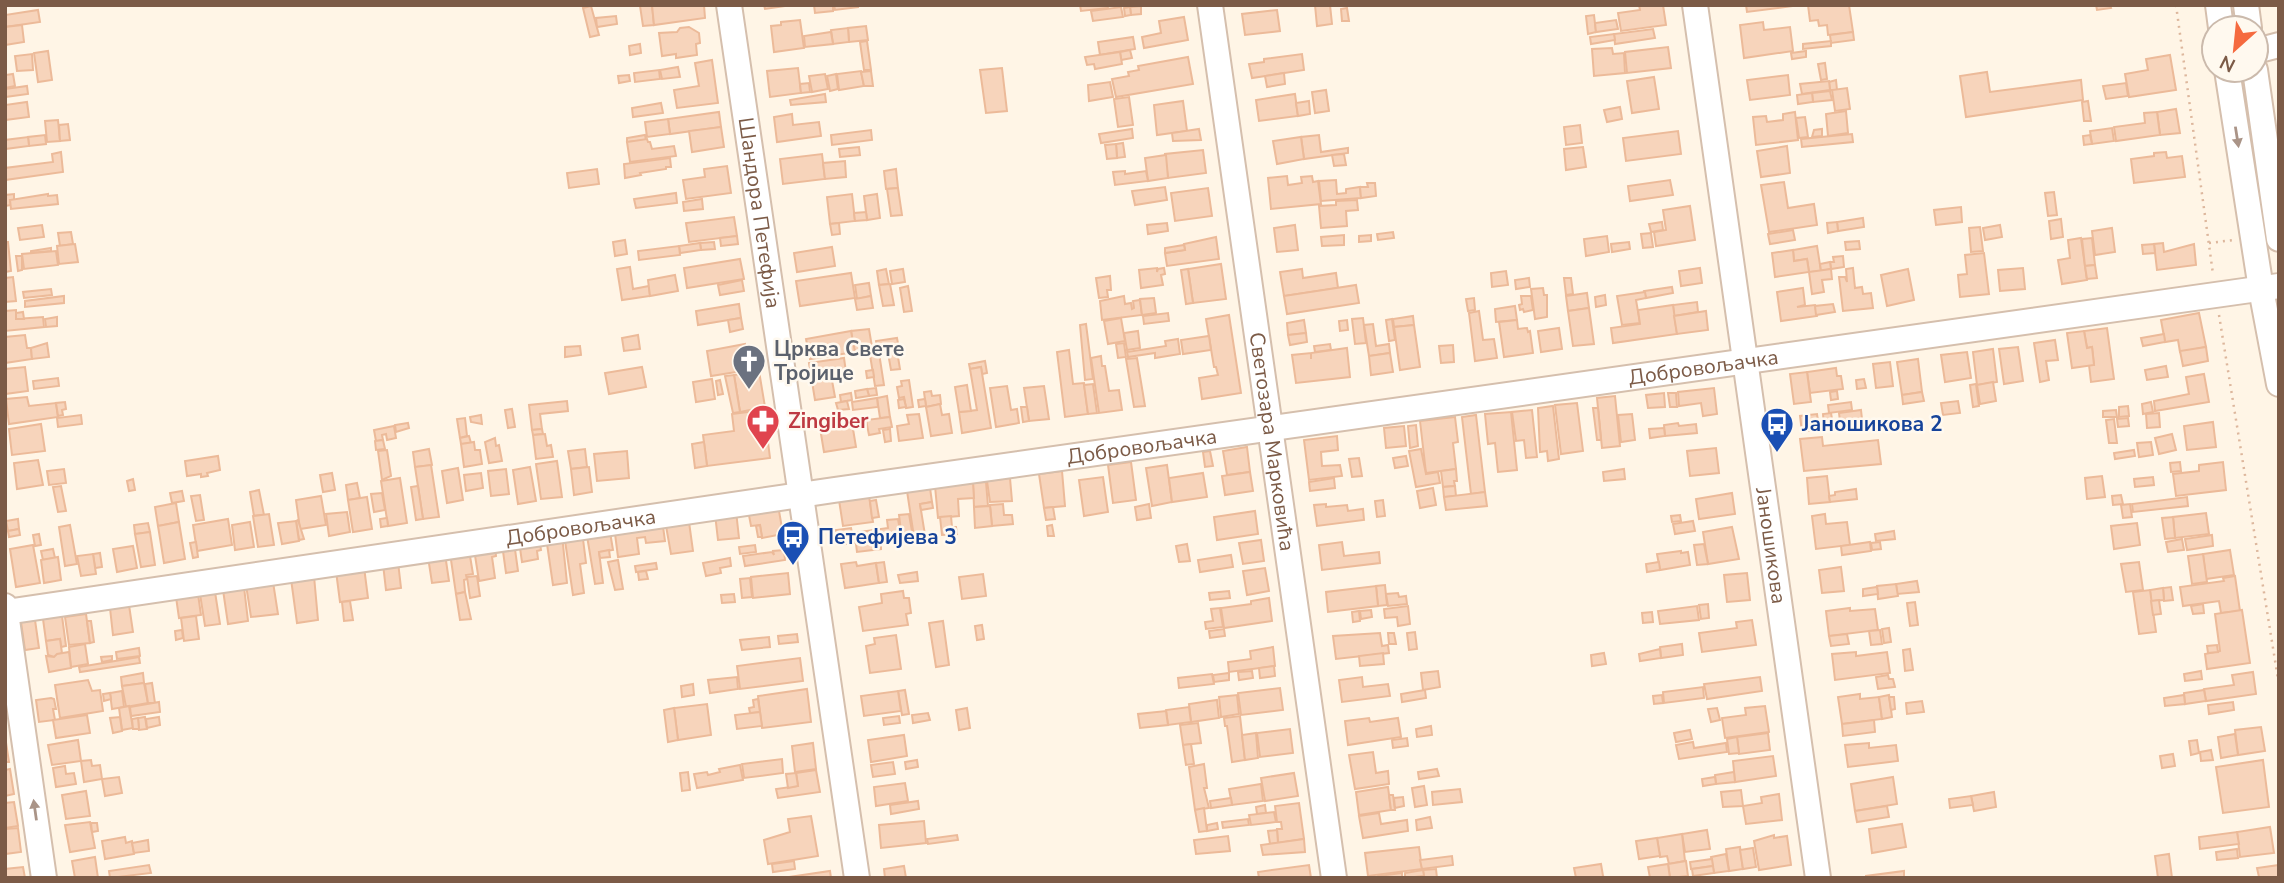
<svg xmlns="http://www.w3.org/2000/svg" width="2284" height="883" font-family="'Nunito Sans',sans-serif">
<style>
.building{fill:#f7d4bb;stroke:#ecba99;stroke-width:2}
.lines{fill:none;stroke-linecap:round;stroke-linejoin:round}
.minor-casing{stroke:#d5bfad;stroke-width:28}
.path{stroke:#ddb79d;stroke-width:2.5;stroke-dasharray:2 5;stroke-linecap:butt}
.minor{stroke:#fff;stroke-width:24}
.oneway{fill:#aa9487}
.labels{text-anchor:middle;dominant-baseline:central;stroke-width:5;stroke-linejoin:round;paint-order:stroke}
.street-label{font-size:21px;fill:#7c5b47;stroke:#fff9ef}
.worship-label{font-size:21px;font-weight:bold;fill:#5b616d;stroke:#fff9ef;text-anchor:start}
.health-label{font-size:21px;font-weight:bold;fill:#be3a42;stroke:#fff9ef;text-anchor:start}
.transit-label{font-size:21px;font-weight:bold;fill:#164399;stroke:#fff9ef;text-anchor:start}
</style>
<rect width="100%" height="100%" fill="#fff5e6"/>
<g class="building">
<polygon points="652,5 654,25 643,26 640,6"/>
<polygon points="652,5 704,5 705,18 654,25"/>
<polygon points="764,5 792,5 765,9"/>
<polygon points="814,5 833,5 833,11 815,13"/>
<polygon points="834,5 858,5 858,7 835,10"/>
<polygon points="1080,5 1107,5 1108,8 1081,11"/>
<polygon points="1315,5 1330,5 1332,24 1317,26"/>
<polygon points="1639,5 1663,5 1666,25 1621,31 1618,13 1640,10"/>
<polygon points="1746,5 1800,5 1747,12"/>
<polygon points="1808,5 1849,5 1853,32 1828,35 1827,25 1819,26 1818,20 1810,21"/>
<polygon points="2096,5 2110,5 2111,8 2097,10"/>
<polygon points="591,6 599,35 590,37 583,8"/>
<polygon points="1141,6 1141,14 1131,15 1130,7"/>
<polygon points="1121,7 1123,17 1093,21 1091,11"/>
<polygon points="1130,7 1131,15 1125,16 1124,8"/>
<polygon points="1347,8 1349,21 1342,21 1341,9"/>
<polygon points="38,10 40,22 5,27 5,15"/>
<polygon points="1277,10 1280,31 1245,35 1242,14"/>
<polygon points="1594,15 1596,32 1588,34 1586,16"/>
<polygon points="616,16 617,24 597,27 596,18"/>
<polygon points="1184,17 1188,40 1144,48 1142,37 1161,33 1159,21"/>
<polygon points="800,20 804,48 774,52 771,26 781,25 781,22"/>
<polygon points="1616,20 1618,29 1596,32 1595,23"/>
<polygon points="1763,22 1764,30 1790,27 1793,51 1744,58 1740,25"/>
<polygon points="22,25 24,42 5,45 5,27"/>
<polygon points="866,26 868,40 849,42 848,28"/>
<polygon points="689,27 699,33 700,43 696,44 697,55 676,58 676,54 662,56 659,33 677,32 680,28"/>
<polygon points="848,28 849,42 833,44 831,30"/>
<polygon points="1653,29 1655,38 1615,44 1614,34"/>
<polygon points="831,32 833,44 805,47 804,36"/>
<polygon points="1853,32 1854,40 1831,43 1830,35"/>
<polygon points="1614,34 1615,40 1591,44 1590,37"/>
<polygon points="1133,37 1135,49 1100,55 1098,42"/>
<polygon points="867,41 871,70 864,70 860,42"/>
<polygon points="1831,41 1831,46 1803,49 1803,44"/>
<polygon points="640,44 641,53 630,55 629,46"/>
<polygon points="1668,47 1671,68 1627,73 1625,52"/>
<polygon points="1612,48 1613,54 1624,53 1625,73 1594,76 1592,49"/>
<polygon points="1130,50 1132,58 1121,60 1120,52"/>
<polygon points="48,51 52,80 38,82 34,53"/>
<polygon points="1806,51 1806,57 1792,59 1791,53"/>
<polygon points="1120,52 1122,64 1095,69 1094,64 1087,65 1085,57"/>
<polygon points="32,54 33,70 17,71 15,56"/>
<polygon points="1302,54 1304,70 1252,78 1249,64 1264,62 1264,59"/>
<polygon points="2170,55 2176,90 2129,97 2125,74 2148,70 2146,59"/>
<polygon points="1188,57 1193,84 1116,97 1112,79 1129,76 1128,72 1139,70 1138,66"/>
<polygon points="712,60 718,103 677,108 674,90 699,86 695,63"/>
<polygon points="1825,63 1827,79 1821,80 1818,64"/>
<polygon points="678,67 680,77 662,79 660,70"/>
<polygon points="798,68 801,93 770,97 767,71"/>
<polygon points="1002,68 1007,111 986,113 980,70"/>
<polygon points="659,70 660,79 635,82 634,73"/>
<polygon points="861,71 864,86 839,90 837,74"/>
<polygon points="871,71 873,86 864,86 861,72"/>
<polygon points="1987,72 1990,92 2081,80 2083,100 1966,117 1960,76"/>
<polygon points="5,73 6,75 13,74 15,86 5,88"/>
<polygon points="1284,73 1285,84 1267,87 1265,76"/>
<polygon points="825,74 828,89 812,92 809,76"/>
<polygon points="836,74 838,89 830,91 827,76"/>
<polygon points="629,75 630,81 619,83 618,76"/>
<polygon points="1788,75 1790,95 1750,100 1747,80"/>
<polygon points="1654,77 1659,109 1632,113 1627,81"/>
<polygon points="1836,80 1837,90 1830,90 1829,82"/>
<polygon points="1829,81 1830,90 1802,94 1800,84"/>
<polygon points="1110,82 1113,97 1089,101 1088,85"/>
<polygon points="809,83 810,92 801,93 800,84"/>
<polygon points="2126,83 2128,96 2106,99 2103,86"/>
<polygon points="27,86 28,94 5,97 5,89"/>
<polygon points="1847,88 1850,109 1835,111 1832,90"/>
<polygon points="1326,90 1329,111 1315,113 1312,92"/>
<polygon points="1830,91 1832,100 1813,102 1812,93"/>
<polygon points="1812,93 1813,102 1798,104 1797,95"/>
<polygon points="825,94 826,102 791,105 790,100"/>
<polygon points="1295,94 1298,116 1259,121 1256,100"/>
<polygon points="1129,97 1133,125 1118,127 1114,99"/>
<polygon points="1183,101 1187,131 1157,135 1154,105"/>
<polygon points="1309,101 1310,114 1298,116 1296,103"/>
<polygon points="2088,101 2091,121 2084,121 2082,102"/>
<polygon points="27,102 29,117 5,120 5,105"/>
<polygon points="661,103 663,113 633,117 632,108"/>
<polygon points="1620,107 1622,119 1607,122 1604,110"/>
<polygon points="2176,109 2180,133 2160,135 2157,112"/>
<polygon points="1846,111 1848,133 1828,136 1826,114"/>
<polygon points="719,112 721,127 670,134 668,119"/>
<polygon points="1795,112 1798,140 1756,145 1753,117 1766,116 1767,122 1783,120 1783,114"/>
<polygon points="2157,112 2160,135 2116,141 2114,127 2145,123 2144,113"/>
<polygon points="792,114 793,125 819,122 821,136 777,142 774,117"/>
<polygon points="1805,117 1808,137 1799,138 1796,118"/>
<polygon points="668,119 670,134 647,137 645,122"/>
<polygon points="58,120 60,141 47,142 45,121"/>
<polygon points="68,124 70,140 60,141 59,125"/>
<polygon points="1580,125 1582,143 1566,145 1564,127"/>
<polygon points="721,127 724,147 692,152 689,131"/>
<polygon points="2112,128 2114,141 2092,144 2090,131"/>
<polygon points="1132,129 1133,138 1101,143 1099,134"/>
<polygon points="1199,129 1201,140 1173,141 1172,133"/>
<polygon points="1822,129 1822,136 1812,137 1814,130"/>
<polygon points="871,130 872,140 832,145 831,135"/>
<polygon points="1678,131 1681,154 1626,161 1623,138"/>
<polygon points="1852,134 1853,142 1802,147 1801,139"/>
<polygon points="45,135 46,144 29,146 28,137"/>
<polygon points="645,135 646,140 627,142 627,138"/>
<polygon points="1319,135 1321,152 1348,148 1348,153 1304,159 1301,137"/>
<polygon points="2090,135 2092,144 2084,145 2083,136"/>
<polygon points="28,137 29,146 5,149 5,140"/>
<polygon points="1301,137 1304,159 1277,164 1273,141"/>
<polygon points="647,139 648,142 650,142 652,149 674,146 676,156 630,162 627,142"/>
<polygon points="1123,143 1125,157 1117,158 1116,144"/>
<polygon points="1116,144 1117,158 1107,159 1105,145"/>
<polygon points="1787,146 1790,173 1761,177 1757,151"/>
<polygon points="859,147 860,155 840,157 839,149"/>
<polygon points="1583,147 1586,167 1566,170 1564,149"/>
<polygon points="1203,150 1206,173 1168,178 1165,154"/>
<polygon points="61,152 63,172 5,180 5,168 53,162 52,154"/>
<polygon points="2166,152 2167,158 2182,156 2185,177 2134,183 2131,159 2154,156 2154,153"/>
<polygon points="822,154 825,179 783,184 780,159"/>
<polygon points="1344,154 1346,165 1334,166 1332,155"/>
<polygon points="1166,155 1168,178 1148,181 1145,158"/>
<polygon points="670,158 671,167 666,167 666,169 640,173 641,175 625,178 624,164"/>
<polygon points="845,161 846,177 825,179 823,163"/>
<polygon points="727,166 731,193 686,199 683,180 705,177 704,169"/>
<polygon points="597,169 599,184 569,188 567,173"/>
<polygon points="896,169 898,188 886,189 884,171"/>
<polygon points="1125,171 1125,174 1146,171 1148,181 1115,185 1113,172"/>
<polygon points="1287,176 1288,185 1302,183 1301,177 1312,176 1313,182 1318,181 1321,204 1271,209 1268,178"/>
<polygon points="1336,180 1337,194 1346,193 1346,189 1360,187 1361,198 1321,201 1319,181"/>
<polygon points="1670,180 1673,195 1630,201 1628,186"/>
<polygon points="1784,182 1788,208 1814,204 1817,225 1769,232 1761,185"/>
<polygon points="1367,183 1375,183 1376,196 1361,198 1360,187 1368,187"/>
<polygon points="1165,187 1167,200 1135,205 1132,191"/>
<polygon points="898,188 902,215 891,216 887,189"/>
<polygon points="1208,188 1212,216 1175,221 1171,193"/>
<polygon points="2054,192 2057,215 2048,216 2045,193"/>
<polygon points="676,193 677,203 636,208 634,199"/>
<polygon points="14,194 14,200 10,200 11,205 5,206 5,195"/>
<polygon points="48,194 48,196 57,195 58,204 11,209 10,200"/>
<polygon points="852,194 855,221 830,224 827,197"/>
<polygon points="877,194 880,218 867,220 864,196"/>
<polygon points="702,199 703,209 684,211 683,202"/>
<polygon points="1357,200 1358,210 1346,211 1347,226 1321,228 1319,206 1336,205 1336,201"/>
<polygon points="1690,206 1695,240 1656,246 1654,232 1666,230 1663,210"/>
<polygon points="1961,207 1962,222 1936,225 1934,210"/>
<polygon points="866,212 867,220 855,221 854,213"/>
<polygon points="734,217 737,236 689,242 686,223"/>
<polygon points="1863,218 1864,227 1838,231 1837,222"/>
<polygon points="2061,219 2063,237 2051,239 2049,221"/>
<polygon points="1662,222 1663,230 1651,232 1649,224"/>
<polygon points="1837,222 1838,231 1828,233 1827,223"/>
<polygon points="839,223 840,234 832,235 830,224"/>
<polygon points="1167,223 1168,231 1148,234 1147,225"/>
<polygon points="42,225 44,237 20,240 18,228"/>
<polygon points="1295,225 1298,250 1277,252 1274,228"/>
<polygon points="2000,225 2002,237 1985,240 1983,228"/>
<polygon points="1980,227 1983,251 1971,252 1969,228"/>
<polygon points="2112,228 2115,252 2095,255 2092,231"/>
<polygon points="1793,230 1795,240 1770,244 1768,234"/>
<polygon points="71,232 73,244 60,246 58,233"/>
<polygon points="1393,232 1394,238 1378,240 1377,234"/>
<polygon points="1651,233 1653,247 1643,248 1641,234"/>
<polygon points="1344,235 1344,245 1322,246 1321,237"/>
<polygon points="1371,235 1371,241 1359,242 1359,236"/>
<polygon points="737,236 738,244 721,246 720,238"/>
<polygon points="1607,236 1609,252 1586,256 1584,239"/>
<polygon points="1216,237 1219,259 1167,266 1165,253 1185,250 1184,244"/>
<polygon points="2081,238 2087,280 2062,284 2058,260 2070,258 2068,240"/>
<polygon points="2092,238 2095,265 2085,266 2082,239"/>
<polygon points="625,240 627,254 615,256 613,242"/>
<polygon points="1859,241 1860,249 1846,250 1845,242"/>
<polygon points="5,242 8,242 11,271 5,272"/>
<polygon points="714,242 715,249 701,250 700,243"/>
<polygon points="1629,242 1630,249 1612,252 1611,244"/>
<polygon points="700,243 701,250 680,253 679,246"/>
<polygon points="2163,243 2164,252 2194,244 2196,265 2157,270 2154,244"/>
<polygon points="75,244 78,262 59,264 57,246"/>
<polygon points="2154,244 2155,253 2143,254 2142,245"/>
<polygon points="1184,245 1185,250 1165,253 1165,248"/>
<polygon points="679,246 680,255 639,260 638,251"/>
<polygon points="1817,246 1821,271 1809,272 1807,259 1794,261 1793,250"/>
<polygon points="832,247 835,266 797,272 794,253"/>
<polygon points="51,248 51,251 31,253 31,251"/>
<polygon points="1793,250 1794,261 1807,259 1809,272 1775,277 1772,253"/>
<polygon points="56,251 58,265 24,269 22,254"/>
<polygon points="1984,253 1989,294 1960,297 1958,275 1967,274 1965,255"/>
<polygon points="16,256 22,256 22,270 18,271"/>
<polygon points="1843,256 1844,267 1831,269 1830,262 1834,262 1833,257"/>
<polygon points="740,259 744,279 687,288 684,268"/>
<polygon points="1830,262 1831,269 1821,271 1820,264"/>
<polygon points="1221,264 1226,299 1193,303 1188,269"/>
<polygon points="2095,265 2097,278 2087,279 2085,266"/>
<polygon points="630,267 633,289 649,286 650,296 622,300 617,269"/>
<polygon points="1157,268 1157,272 1158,269 1164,268 1165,274 1161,275 1163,285 1141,288 1139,270"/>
<polygon points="1700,268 1702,283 1681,286 1679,271"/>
<polygon points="1853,268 1855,288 1862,287 1863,294 1871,293 1873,308 1843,311 1839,277 1845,277 1847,282 1846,269"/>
<polygon points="2023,268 2025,289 2000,291 1998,270"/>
<polygon points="886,269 889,284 879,285 877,271"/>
<polygon points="903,269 905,282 892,284 890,271"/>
<polygon points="1188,269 1193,303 1186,304 1181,270"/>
<polygon points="1302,269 1303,278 1336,273 1338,288 1284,296 1280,272"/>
<polygon points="1831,269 1832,279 1822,280 1824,292 1812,294 1809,272"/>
<polygon points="1908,269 1914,300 1887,306 1881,275"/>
<polygon points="1506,271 1508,285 1492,287 1491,273"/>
<polygon points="851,273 855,298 800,306 796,281"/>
<polygon points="675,275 678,291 650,296 648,280"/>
<polygon points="1110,276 1111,290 1107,290 1108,297 1099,298 1096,278"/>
<polygon points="13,277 16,301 5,302 5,278"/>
<polygon points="1529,278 1530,287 1516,289 1515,280"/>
<polygon points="1564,278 1571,278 1573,294 1566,295"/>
<polygon points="742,280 744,291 720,295 718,285"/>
<polygon points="869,283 871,296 857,299 855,285"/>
<polygon points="890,284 894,305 883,306 879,285"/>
<polygon points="1356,285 1359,303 1287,314 1284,296"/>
<polygon points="908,286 912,311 904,312 900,288"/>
<polygon points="1672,287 1673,293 1646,298 1644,291"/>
<polygon points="1543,288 1544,295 1547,295 1547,317 1535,319 1531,289"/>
<polygon points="1803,288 1805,305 1797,307 1815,305 1817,316 1781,321 1777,292"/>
<polygon points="51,289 52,295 24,298 23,292"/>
<polygon points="1645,292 1646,298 1636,300 1640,323 1622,325 1617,296"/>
<polygon points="1587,293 1589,308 1568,311 1566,296"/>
<polygon points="1605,295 1606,305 1596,307 1595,297"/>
<polygon points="64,296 64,303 25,307 25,301"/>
<polygon points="871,296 873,308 857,310 855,299"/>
<polygon points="1124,296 1125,304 1131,303 1132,309 1134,308 1133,301 1140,300 1142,315 1102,320 1100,301"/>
<polygon points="1521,296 1531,296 1533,310 1524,312 1523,309 1520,310 1519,305 1522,304"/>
<polygon points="1154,298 1156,313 1142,315 1140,299"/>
<polygon points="1474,298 1475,310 1468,311 1466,299"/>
<polygon points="1697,302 1698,312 1674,316 1673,305"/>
<polygon points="739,304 741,318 698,325 696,311"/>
<polygon points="1833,304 1835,312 1816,315 1815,306"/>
<polygon points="1673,305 1677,334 1613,343 1611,328 1640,324 1638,310"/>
<polygon points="1515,306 1517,320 1496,322 1495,309"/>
<polygon points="1589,308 1594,344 1573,346 1568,311"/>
<polygon points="16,310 16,319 43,317 44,327 5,331 5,311"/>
<polygon points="1479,311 1483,340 1494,339 1497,358 1475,361 1469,313"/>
<polygon points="1706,311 1708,330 1677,334 1674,316"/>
<polygon points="23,312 24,319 16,319 16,313"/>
<polygon points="1168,313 1169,321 1144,324 1143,316"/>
<polygon points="2199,313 2206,347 2180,352 2178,340 2165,342 2161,320"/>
<polygon points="1229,315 1241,393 1202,399 1199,378 1218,375 1216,367 1214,367 1206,319"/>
<polygon points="1413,316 1414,325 1394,327 1393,319"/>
<polygon points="57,317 57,326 46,327 45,319"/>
<polygon points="741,318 743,329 730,332 728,320"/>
<polygon points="1121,318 1125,341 1108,344 1104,321"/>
<polygon points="1363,318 1366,343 1355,344 1352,319"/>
<polygon points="1392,319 1395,340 1389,341 1386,320"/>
<polygon points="1304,320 1306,333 1288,335 1287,323"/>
<polygon points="1347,320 1348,330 1340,331 1339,321"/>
<polygon points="1517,320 1518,329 1527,328 1528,332 1530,331 1533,353 1504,357 1499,322"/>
<polygon points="1086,324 1093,379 1085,380 1080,325"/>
<polygon points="1373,324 1376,346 1389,344 1390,353 1369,356 1364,325"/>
<polygon points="1414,325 1420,367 1400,370 1394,327"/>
<polygon points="1559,328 1562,349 1541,352 1538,331"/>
<polygon points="2107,328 2114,379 2091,382 2089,365 2094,365 2092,347 2087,348 2084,331"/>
<polygon points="869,329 873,353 855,355 851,331"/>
<polygon points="851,331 855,352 810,359 806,339"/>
<polygon points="1138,331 1140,348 1127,350 1124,333"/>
<polygon points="2084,331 2087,348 2092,347 2094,365 2072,368 2067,333"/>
<polygon points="1306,333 1307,342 1290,345 1288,335"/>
<polygon points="2164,334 2165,342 2143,346 2141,338"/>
<polygon points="25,335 27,348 31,348 32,359 5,363 5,337"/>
<polygon points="638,335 640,349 624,351 622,338"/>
<polygon points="1209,336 1211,350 1183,354 1181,340"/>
<polygon points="897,338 899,349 878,353 876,341"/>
<polygon points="1178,339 1180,354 1155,358 1155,353 1128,357 1127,352 1166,346 1165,341"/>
<polygon points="2055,340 2058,360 2046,361 2049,380 2040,382 2034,343"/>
<polygon points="47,343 49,357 32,359 31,348"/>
<polygon points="1124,343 1126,357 1118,358 1116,344"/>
<polygon points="745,344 749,370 711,376 707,351"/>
<polygon points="1330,344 1331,350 1315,352 1314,346"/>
<polygon points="1453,345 1454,362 1441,363 1439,346"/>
<polygon points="580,346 581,355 565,357 565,347"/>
<polygon points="2018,347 2023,381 2004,384 1999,349"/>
<polygon points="2206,347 2208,361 2183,366 2180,351"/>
<polygon points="1347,348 1350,377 1296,383 1292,355 1311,353 1311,359 1311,353"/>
<polygon points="1993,349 1997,382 1977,385 1973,352"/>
<polygon points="1069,350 1073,384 1084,383 1088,414 1065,417 1057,352"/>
<polygon points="897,351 900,369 891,370 888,353"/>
<polygon points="1967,352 1971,378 1945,382 1941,355"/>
<polygon points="879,353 884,385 875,386 870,355"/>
<polygon points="1390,353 1393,372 1371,375 1369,356"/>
<polygon points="1101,356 1102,366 1105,366 1109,391 1119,390 1122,410 1099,413 1091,358"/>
<polygon points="844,358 846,372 831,375 835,397 815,400 809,363"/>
<polygon points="1137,358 1145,406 1134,407 1126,359"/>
<polygon points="1918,359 1922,392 1902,395 1897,362"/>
<polygon points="985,361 987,373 982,374 981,367 970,369 969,364"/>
<polygon points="1890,362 1893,386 1876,388 1873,364"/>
<polygon points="2166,366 2168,377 2147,380 2145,370"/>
<polygon points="25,367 28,391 5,394 5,369"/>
<polygon points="642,367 646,387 609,394 605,373"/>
<polygon points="981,367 991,428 962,433 959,412 977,410 970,369"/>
<polygon points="1836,368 1837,376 1841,376 1843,389 1810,393 1807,372"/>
<polygon points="873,370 874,377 867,378 866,371"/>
<polygon points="759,371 765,407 740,412 734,375"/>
<polygon points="846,372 847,379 835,380 834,374"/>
<polygon points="1807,372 1811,402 1794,404 1790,374"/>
<polygon points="2204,374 2209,402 2155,411 2154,401 2189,394 2186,377"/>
<polygon points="734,375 740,412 733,413 725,376"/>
<polygon points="58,378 59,386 34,389 33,381"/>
<polygon points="712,379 715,399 696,402 693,382"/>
<polygon points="1864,379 1866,388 1857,389 1856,380"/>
<polygon points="720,380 723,394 718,395 716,381"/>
<polygon points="909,380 913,407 906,408 904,397 899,398 897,387 902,386 901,381"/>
<polygon points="1993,382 1996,401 1980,404 1977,385"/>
<polygon points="1093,384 1097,413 1088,414 1084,385"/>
<polygon points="1976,384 1979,406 1973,407 1970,385"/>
<polygon points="967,385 971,411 959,412 955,387"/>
<polygon points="1007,386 1011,410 1017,409 1019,423 996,427 990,388"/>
<polygon points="1044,386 1049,419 1029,421 1024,388"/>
<polygon points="876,388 877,395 869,396 867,389"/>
<polygon points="1714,388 1717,414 1703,416 1701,403 1679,406 1678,392"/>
<polygon points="867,389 869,396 856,398 855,391"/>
<polygon points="931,391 932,396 940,395 941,404 926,407 924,392"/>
<polygon points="1837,391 1838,399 1831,400 1830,392"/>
<polygon points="1922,392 1924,401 1903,404 1902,395"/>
<polygon points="851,393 852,400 841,402 840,395"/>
<polygon points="1664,393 1665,407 1648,408 1646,395"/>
<polygon points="1668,393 1676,393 1677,407 1670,407"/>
<polygon points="887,396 890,417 880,418 877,398"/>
<polygon points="1615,396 1620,446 1602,448 1597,398"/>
<polygon points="27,397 29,406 56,403 58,417 9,424 6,399"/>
<polygon points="877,398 878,407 853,410 852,402"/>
<polygon points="904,399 906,407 899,408 898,400"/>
<polygon points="925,399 926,406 919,407 918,400"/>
<polygon points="567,401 568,411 540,414 542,429 532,430 529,405"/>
<polygon points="847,401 849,409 838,410 836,403"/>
<polygon points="1958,401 1960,413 1943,415 1941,403"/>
<polygon points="65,402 66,409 62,410 63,415 58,416 56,403"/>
<polygon points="1851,402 1852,410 1829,413 1828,405"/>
<polygon points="2151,402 2153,412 2143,414 2142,404"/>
<polygon points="1577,403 1583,451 1561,454 1555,405"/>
<polygon points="940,404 942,415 949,414 952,433 931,436 926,407"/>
<polygon points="1553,406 1559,459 1548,461 1547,451 1540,452 1538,408"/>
<polygon points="2128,406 2129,416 2119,417 2119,407"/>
<polygon points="1021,407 1027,407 1029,421 1023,422"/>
<polygon points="1593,408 1598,408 1601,440 1597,440"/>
<polygon points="512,409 515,427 508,428 505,410"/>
<polygon points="764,410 770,458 707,466 703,435 734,431 732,414"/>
<polygon points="1532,410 1537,457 1526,458 1524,440 1516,441 1512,412"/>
<polygon points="1861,410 1862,419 1840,421 1839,413"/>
<polygon points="2116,410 2117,417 2103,417 2103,411"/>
<polygon points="1511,412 1517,470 1498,472 1495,443 1488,444 1485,414"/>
<polygon points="1831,413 1833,425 1824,426 1823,414"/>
<polygon points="2159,413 2160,427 2147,428 2146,414"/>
<polygon points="919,414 923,438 899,441 897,426 909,424 907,415"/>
<polygon points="1632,414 1635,440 1621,442 1618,415"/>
<polygon points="1817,414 1819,429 1802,432 1800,416"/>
<polygon points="81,415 82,424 58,427 57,418"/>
<polygon points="481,415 482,424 471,422 470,417"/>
<polygon points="1476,415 1485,492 1471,494 1462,417"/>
<polygon points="890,417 892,427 879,429 880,433 869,435 866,420"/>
<polygon points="1455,417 1458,442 1453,443 1456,469 1426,473 1420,421"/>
<polygon points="465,418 467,436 460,438 457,419"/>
<polygon points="2128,418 2129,426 2118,427 2117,419"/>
<polygon points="2114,419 2117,443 2109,443 2106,420"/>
<polygon points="2213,422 2216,447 2187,450 2184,426"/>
<polygon points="408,423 409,428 396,432 395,425"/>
<polygon points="852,423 856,447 824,452 820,428"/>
<polygon points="1678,423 1679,426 1696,424 1697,433 1665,436 1664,425"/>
<polygon points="41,424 45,451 12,455 9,429"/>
<polygon points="1416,425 1418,446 1410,448 1408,426"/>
<polygon points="394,426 396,438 387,440 386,434 382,435 383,440 376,441 374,430"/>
<polygon points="1404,426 1406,446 1386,448 1384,428"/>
<polygon points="1664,428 1665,436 1650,438 1649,429"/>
<polygon points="542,429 543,434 533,435 532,430"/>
<polygon points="890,429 891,441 885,442 883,430"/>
<polygon points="545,434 547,446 551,445 553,457 536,459 533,435"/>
<polygon points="2172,434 2176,450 2159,454 2155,438"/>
<polygon points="469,436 471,443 461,444 460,438"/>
<polygon points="1337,436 1338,450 1321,452 1322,466 1340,465 1342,476 1309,480 1304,440"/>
<polygon points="1822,437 1823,446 1878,440 1881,464 1804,471 1800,439"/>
<polygon points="495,438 496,446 499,445 502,461 489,463 485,442"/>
<polygon points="383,440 385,449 376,450 375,441"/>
<polygon points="474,442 475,450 480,450 482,464 464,467 461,444"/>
<polygon points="704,442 707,466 695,468 692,444"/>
<polygon points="2151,442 2153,455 2139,457 2137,443"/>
<polygon points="1247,447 1250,472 1227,475 1223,451"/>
<polygon points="1716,448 1719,473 1690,476 1687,451"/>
<polygon points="429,449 432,465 415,467 413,452"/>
<polygon points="585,449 587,467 571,469 568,451"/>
<polygon points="1421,449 1426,474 1438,472 1440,483 1416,487 1409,451"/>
<polygon points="387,450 391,476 382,480 378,451"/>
<polygon points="2134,450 2135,456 2115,459 2114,453"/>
<polygon points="627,451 629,478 597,481 594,454"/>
<polygon points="1210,451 1213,466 1205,467 1203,452"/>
<polygon points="218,456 220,470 207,473 208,476 201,477 201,474 187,476 185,461"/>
<polygon points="1406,456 1408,466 1395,468 1393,458"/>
<polygon points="1359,458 1362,476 1352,477 1349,459"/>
<polygon points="38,460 43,485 17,489 14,463"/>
<polygon points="557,461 562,497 541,499 536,464"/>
<polygon points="1131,462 1136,500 1113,503 1108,465"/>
<polygon points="2180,462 2181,471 2171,472 2170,463"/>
<polygon points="2223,462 2226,490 2176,496 2173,474 2199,471 2199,465"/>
<polygon points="431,465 439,517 423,519 415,467"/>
<polygon points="1167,465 1172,502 1152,506 1146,468"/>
<polygon points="530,467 536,501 518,504 513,470"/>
<polygon points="589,467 592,492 574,495 571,469"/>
<polygon points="458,468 463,500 447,503 442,471"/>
<polygon points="64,469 66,483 49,485 47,471"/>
<polygon points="506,469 509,494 491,496 488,471"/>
<polygon points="1456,469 1457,481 1454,481 1455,486 1443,487 1441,471"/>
<polygon points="1624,469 1625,479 1604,481 1603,472"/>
<polygon points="1062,471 1065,506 1044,508 1039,474"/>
<polygon points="1250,472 1253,491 1225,495 1222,476"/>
<polygon points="332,473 335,490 323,492 320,475"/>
<polygon points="481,473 483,488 466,491 464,475"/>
<polygon points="1203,473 1207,497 1172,502 1169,478"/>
<polygon points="1827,476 1830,502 1809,504 1807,478"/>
<polygon points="2102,476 2105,497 2087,499 2085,478"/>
<polygon points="1103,477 1108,512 1084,516 1079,480"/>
<polygon points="2153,477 2154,485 2135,487 2134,479"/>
<polygon points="400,478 407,523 388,526 381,481"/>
<polygon points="1010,478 1012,501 990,502 987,481"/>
<polygon points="1334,478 1335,488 1310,491 1309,482"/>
<polygon points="133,479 135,490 129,491 127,481"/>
<polygon points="986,482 988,506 974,507 973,483"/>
<polygon points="357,483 360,498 348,500 346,485"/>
<polygon points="973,483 974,498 958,499 959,516 938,518 935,486"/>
<polygon points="61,486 66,511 58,512 53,487"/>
<polygon points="418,486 423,519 416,520 411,487"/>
<polygon points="1455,486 1456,496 1444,497 1443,487"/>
<polygon points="930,488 932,502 920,504 925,535 914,537 907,491"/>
<polygon points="1433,488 1436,505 1420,508 1417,491"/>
<polygon points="1856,489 1857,499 1830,502 1829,496 1835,495 1835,492"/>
<polygon points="259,490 264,515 254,516 250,492"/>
<polygon points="182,491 184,501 172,503 170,493"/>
<polygon points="1485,492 1487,506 1446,510 1444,497"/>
<polygon points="382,493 385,510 374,512 371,494"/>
<polygon points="1732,493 1735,514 1699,519 1696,499"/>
<polygon points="200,495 204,520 196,521 191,496"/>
<polygon points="2121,495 2123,504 2113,505 2112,496"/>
<polygon points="321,496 326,525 300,529 296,500"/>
<polygon points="869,496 873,522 843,526 839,500"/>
<polygon points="367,497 372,529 353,532 348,500"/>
<polygon points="2187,497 2188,506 2133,512 2132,504"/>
<polygon points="876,500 879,517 872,518 870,501"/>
<polygon points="1383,500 1385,516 1377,517 1375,501"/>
<polygon points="932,502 933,508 921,510 920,504"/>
<polygon points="176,503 179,522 158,526 155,507"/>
<polygon points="1003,504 1004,515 1012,515 1013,524 992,526 990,505"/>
<polygon points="1149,504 1151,518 1137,520 1135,507"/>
<polygon points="1326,504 1326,507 1347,505 1348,511 1363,509 1364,520 1317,526 1314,505"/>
<polygon points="2130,504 2132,517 2123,518 2121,505"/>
<polygon points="778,505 783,534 762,538 760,525 751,526 748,510"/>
<polygon points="990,506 992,526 975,528 974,507"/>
<polygon points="1053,507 1055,519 1046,520 1044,508"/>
<polygon points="736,511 739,538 718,540 715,514"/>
<polygon points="1255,511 1258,534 1217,540 1214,517"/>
<polygon points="347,512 350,532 329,536 326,514"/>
<polygon points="2206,513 2209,534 2175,538 2173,517"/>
<polygon points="269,514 274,545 258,547 253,516"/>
<polygon points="909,514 913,537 902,539 899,515"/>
<polygon points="1825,514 1826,524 1847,522 1850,545 1816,549 1812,516"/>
<polygon points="1680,515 1681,521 1672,522 1671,516"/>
<polygon points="951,516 952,527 956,527 957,534 942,535 940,517"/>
<polygon points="2173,517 2175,538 2165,539 2162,518"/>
<polygon points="387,518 388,526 381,527 380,519"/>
<polygon points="18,519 19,529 8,531 6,521"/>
<polygon points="228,519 232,545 197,551 193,525"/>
<polygon points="662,519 665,541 646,543 645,537 637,538 639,554 618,557 614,526"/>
<polygon points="898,519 901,536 854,543 852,533 888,528 887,520"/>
<polygon points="298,520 304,539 299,540 296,521"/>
<polygon points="296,521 299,541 282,544 278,523"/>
<polygon points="1693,521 1695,531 1675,534 1673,524"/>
<polygon points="179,522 185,559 164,563 158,526"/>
<polygon points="250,522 254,547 235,550 232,525"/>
<polygon points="689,522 693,551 671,554 666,526"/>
<polygon points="148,523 150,532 135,534 134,525"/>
<polygon points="2137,523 2140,545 2114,549 2111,526"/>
<polygon points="70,525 77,564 65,566 59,527"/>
<polygon points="760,525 762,537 758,537 756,526"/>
<polygon points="1052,525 1054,536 1048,536 1047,526"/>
<polygon points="609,526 613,550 599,552 603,583 595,584 586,530"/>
<polygon points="1732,527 1739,559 1708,564 1703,532"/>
<polygon points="851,528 854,543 839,545 836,530"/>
<polygon points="19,529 20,535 9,537 8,531"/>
<polygon points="582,531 586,563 580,564 584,593 573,595 564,534"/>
<polygon points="1894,531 1895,539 1876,541 1875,534"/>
<polygon points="150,532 155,565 141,567 135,534"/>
<polygon points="39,534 41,545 35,546 33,535"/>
<polygon points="562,535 567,583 553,585 546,537"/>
<polygon points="2212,535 2213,546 2187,550 2185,539"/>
<polygon points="539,538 541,550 537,551 538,559 522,562 519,541"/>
<polygon points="2182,539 2184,550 2168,552 2166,542"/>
<polygon points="1261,540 1264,561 1243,564 1239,543"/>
<polygon points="881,541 881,549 857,552 856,544"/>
<polygon points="196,542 198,557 193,558 190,543"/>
<polygon points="514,542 518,571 506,573 502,544"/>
<polygon points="1342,542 1344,556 1379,552 1380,563 1322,570 1319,545"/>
<polygon points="1870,542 1871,551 1842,555 1841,546"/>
<polygon points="1880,542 1881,549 1872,550 1871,543"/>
<polygon points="1187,544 1190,561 1179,562 1176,546"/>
<polygon points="1704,544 1708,564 1697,565 1694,545"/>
<polygon points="33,545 40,583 16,587 10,549"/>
<polygon points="755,545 756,552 740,554 739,547"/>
<polygon points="133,546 137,568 117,572 113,549"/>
<polygon points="495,546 496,556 492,557 495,578 479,581 474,549"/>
<polygon points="53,549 55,558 43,560 41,551"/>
<polygon points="469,550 473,574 466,575 467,579 464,580 465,592 456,594 450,553"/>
<polygon points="609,550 610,557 600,558 599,552"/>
<polygon points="784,550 785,560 745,566 743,556 772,552 774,555 773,551"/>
<polygon points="2230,550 2234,575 2206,579 2203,554"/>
<polygon points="1681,551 1681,553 1688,552 1690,565 1660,570 1657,554"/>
<polygon points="100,553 102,567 95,568 93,554"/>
<polygon points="93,554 96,574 81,576 77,556"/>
<polygon points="445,554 449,581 432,583 428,557"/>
<polygon points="2203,554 2207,582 2192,584 2188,556"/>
<polygon points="1231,555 1233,567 1200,572 1198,560"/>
<polygon points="58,557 61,580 44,583 41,560"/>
<polygon points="730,558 731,566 720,568 721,573 706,576 703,563"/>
<polygon points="618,560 623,589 615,590 608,562"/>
<polygon points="398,562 401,588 386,590 383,564"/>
<polygon points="856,562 857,566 876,563 879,583 845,588 841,564"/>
<polygon points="884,562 887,582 879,583 876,563"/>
<polygon points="1659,562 1660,570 1647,572 1646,564"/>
<polygon points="2139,562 2143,590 2126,592 2121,564"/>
<polygon points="656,563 657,569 636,572 635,566"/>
<polygon points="364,567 368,598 340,602 336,571"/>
<polygon points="1841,567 1844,591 1822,593 1819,570"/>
<polygon points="1265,568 1269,591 1247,595 1243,571"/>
<polygon points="646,571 648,579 639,580 638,572"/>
<polygon points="917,572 918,581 900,583 898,575"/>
<polygon points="788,573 790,594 753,598 751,577"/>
<polygon points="1747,573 1750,600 1727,602 1724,575"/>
<polygon points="983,574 986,596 962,599 959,577"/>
<polygon points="314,576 318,620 297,623 291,579"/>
<polygon points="477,576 480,596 470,598 467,577"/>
<polygon points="2235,576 2240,611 2221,613 2219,601 2183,606 2180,587 2224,581 2223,578"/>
<polygon points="750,578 752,597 742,598 740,579"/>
<polygon points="1917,581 1919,592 1897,594 1896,584"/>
<polygon points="273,582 278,614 251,617 246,585"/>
<polygon points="1896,584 1898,596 1878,599 1877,586"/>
<polygon points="1385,585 1387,605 1378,606 1376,586"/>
<polygon points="1376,586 1378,606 1328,612 1326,592"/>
<polygon points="244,587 248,621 228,624 223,590"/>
<polygon points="1877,587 1878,594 1863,596 1863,589"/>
<polygon points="2171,587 2173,600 2164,601 2163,588"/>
<polygon points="2163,588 2164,600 2151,601 2150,590"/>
<polygon points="2150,590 2156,632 2139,634 2133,592"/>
<polygon points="903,591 904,598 909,598 911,613 906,614 908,625 863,631 859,607 882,603 881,594"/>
<polygon points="1229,591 1230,598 1210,600 1209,593"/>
<polygon points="215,592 220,624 205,626 200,594"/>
<polygon points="465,592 471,619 460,620 456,594"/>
<polygon points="1398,593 1399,597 1406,596 1407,604 1388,606 1386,594"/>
<polygon points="198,594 201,615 179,618 176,597"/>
<polygon points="734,594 735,602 722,603 721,595"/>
<polygon points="1269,598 1272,621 1224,628 1221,608 1251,604 1251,601"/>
<polygon points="2159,600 2161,614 2153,615 2151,601"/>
<polygon points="350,601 353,620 344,621 342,602"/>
<polygon points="1915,602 1918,625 1910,626 1907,603"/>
<polygon points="1708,604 1709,618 1701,619 1699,605"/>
<polygon points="2203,604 2204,613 2193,614 2191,606"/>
<polygon points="129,605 133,632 113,635 110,608"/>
<polygon points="1408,606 1410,624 1398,626 1397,617 1385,618 1384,609"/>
<polygon points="1697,606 1699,620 1660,624 1658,611"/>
<polygon points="1220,608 1223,627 1206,629 1205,622 1213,621 1211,609"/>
<polygon points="1850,608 1850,611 1875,609 1878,630 1829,636 1826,611"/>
<polygon points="1371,610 1372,617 1361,619 1360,611"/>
<polygon points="2242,610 2250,663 2207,669 2205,654 2220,651 2215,614"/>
<polygon points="1359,611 1360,621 1353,622 1352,612"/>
<polygon points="1652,612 1653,622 1643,623 1642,613"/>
<polygon points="86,614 90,643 69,645 65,617"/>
<polygon points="62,616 66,646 61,647 60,639 46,641 43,619"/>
<polygon points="196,616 199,639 184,641 181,618"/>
<polygon points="35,620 39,648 25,650 21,622"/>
<polygon points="1752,620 1756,645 1702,652 1699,633 1737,628 1736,622"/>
<polygon points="87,621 91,621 94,642 90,643"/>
<polygon points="943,621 949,665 936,667 929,623"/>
<polygon points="982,625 984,639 977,640 975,626"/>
<polygon points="1889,628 1891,642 1884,643 1882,629"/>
<polygon points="1224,629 1225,636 1210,638 1209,631"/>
<polygon points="182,630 183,638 176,640 175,631"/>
<polygon points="1880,630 1882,644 1871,645 1869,631"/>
<polygon points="1415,632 1417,649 1409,650 1407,633"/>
<polygon points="1380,633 1382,646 1388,645 1389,653 1336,659 1333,636"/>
<polygon points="1388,633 1394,633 1396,644 1389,644"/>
<polygon points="797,634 798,642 779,644 778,636"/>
<polygon points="1847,634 1849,644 1831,646 1829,636"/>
<polygon points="896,635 901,669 870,673 866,646 875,644 874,638"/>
<polygon points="769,637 770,647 742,650 740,640"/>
<polygon points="60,639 62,653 54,657 48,655 46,641"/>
<polygon points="85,644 88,664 71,667 69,647"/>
<polygon points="1682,644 1683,655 1661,658 1660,647"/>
<polygon points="2217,645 2218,652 2208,653 2207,646"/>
<polygon points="1273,647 1275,666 1229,672 1228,662 1251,659 1250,651"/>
<polygon points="139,648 140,656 117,659 116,652"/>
<polygon points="1660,649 1661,658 1640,661 1639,654"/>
<polygon points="1910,649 1913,670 1905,671 1903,650"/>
<polygon points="69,652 71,668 49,672 46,656 54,657 57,654"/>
<polygon points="1856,652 1856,656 1887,652 1890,673 1835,680 1832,654"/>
<polygon points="1383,653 1384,664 1360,666 1359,656"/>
<polygon points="1604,653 1606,664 1592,666 1591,655"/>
<polygon points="112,656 112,660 102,662 101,657"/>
<polygon points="139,657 140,663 80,672 79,667"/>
<polygon points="800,658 803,681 740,689 737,666"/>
<polygon points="1274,666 1275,676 1260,678 1259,668"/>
<polygon points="1252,671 1253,678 1239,680 1238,672"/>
<polygon points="1438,671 1440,687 1423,690 1421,673"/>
<polygon points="2201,671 2202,679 2185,681 2184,674"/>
<polygon points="2253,672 2256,694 2206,701 2204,689 2234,685 2232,675"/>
<polygon points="143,673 144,683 122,686 121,677"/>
<polygon points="1229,673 1229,680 1214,682 1213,675"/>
<polygon points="1212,674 1214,684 1179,688 1178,678"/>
<polygon points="1888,675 1889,679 1893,679 1895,687 1878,689 1876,677"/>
<polygon points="737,677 738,689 710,693 708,680"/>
<polygon points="1362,677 1363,687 1388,684 1390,696 1342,702 1339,680"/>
<polygon points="1760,677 1762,691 1707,699 1704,684"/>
<polygon points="88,680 92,691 100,690 103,711 60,718 55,685"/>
<polygon points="144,683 148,703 126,707 122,686"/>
<polygon points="152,683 155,703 148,703 145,684"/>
<polygon points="693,684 694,695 682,697 681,686"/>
<polygon points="1703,687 1704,698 1664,703 1663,692"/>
<polygon points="1280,688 1283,710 1241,715 1238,693"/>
<polygon points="807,689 811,722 762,728 758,696"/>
<polygon points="905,690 909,714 902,715 898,691"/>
<polygon points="1425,690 1426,698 1402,702 1401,694"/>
<polygon points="2204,690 2206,701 2185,704 2184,693"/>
<polygon points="122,691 124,707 112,709 110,693"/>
<polygon points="898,691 901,711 864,716 861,696"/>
<polygon points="110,693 111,699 104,701 103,694"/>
<polygon points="1860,694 1860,699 1879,697 1882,719 1842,724 1838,697"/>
<polygon points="1237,695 1239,714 1221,717 1219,697"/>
<polygon points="1662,695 1663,703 1654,704 1653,696"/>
<polygon points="1889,695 1892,717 1882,719 1879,697"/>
<polygon points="2184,695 2185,704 2165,706 2164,698"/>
<polygon points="1889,697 1894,697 1895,709 1891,710"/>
<polygon points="51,698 54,699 56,709 53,709 55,720 39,722 36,700"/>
<polygon points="758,699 760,712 750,713 749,708 754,707 753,700"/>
<polygon points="1217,700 1219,718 1191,722 1189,704"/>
<polygon points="1922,701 1924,712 1907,714 1906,703"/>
<polygon points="159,702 160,712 131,716 130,707"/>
<polygon points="2233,702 2234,710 2209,714 2208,705"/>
<polygon points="707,704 711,735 678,740 674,708"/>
<polygon points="129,706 133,728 122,730 119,708"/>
<polygon points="1765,706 1769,732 1725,738 1722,718 1746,715 1745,708"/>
<polygon points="1189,707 1191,722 1168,725 1166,710"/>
<polygon points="674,708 678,740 668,742 664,710"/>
<polygon points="967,708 970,728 959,730 956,710"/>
<polygon points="1717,708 1720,720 1711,722 1708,709"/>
<polygon points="1166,711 1168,725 1140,728 1138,714"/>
<polygon points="760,712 762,726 737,729 735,715"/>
<polygon points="928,713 930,720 913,723 912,715"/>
<polygon points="87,715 90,733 56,738 53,720"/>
<polygon points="899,716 900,723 884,725 883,718"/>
<polygon points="1240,716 1245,760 1232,762 1227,726 1225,726 1224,718"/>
<polygon points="120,717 122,731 113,733 110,718"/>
<polygon points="145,717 147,729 139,730 138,718"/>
<polygon points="159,717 160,725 147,728 146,719"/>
<polygon points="138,718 139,729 133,729 132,719"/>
<polygon points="1369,718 1370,722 1398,718 1401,737 1348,745 1345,721"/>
<polygon points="1874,720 1875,732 1843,736 1842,724"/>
<polygon points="1198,723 1201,743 1183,745 1180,725"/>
<polygon points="1431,726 1432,735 1417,737 1416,729"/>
<polygon points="2261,727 2265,751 2238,755 2235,730"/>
<polygon points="1290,729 1293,753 1260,757 1257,733"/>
<polygon points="1690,730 1692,739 1676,742 1674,733"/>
<polygon points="1256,733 1258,758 1245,760 1242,735"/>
<polygon points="1768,733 1770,750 1739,754 1737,737"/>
<polygon points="2235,734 2238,755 2221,758 2218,737"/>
<polygon points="904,735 907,756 871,762 868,740"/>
<polygon points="5,736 9,762 5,762"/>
<polygon points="1737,737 1739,753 1729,754 1727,739"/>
<polygon points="1407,738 1408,746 1393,748 1392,740"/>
<polygon points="78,740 81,761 52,765 48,745"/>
<polygon points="2197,740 2199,753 2191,755 2189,741"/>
<polygon points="1693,742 1694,748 1726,743 1727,752 1679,759 1676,745"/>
<polygon points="813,743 816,769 795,772 792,746"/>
<polygon points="1869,743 1869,748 1896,745 1898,761 1848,767 1845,745"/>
<polygon points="1191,744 1194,764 1186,765 1183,745"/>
<polygon points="2211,750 2213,760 2201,761 2200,752"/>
<polygon points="1373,752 1376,773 1388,771 1389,784 1355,789 1349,755"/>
<polygon points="2173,754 2175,766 2162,768 2160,756"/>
<polygon points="1773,756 1776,776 1735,782 1733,761"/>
<polygon points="782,759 783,773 744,778 742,764"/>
<polygon points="91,760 92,766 100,765 102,779 84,782 81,761"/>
<polygon points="917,760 918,767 906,769 905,762"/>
<polygon points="2263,760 2269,807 2223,813 2216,767"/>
<polygon points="893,762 895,774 873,777 871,765"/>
<polygon points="1204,764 1207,788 1204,788 1209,808 1195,810 1189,767"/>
<polygon points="740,765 743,780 697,788 694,774 707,772 708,775 720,772 719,769"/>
<polygon points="65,766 66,774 74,773 76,784 56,787 53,768"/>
<polygon points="10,769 14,794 5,796 5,770"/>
<polygon points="1437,769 1439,776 1419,779 1418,772"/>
<polygon points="816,770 820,792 778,798 776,789 798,786 796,773"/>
<polygon points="688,772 690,790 682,791 680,773"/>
<polygon points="1734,772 1735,782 1716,784 1715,775"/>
<polygon points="796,773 798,786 788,788 786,774"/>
<polygon points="1294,773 1298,796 1265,801 1261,778"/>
<polygon points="119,777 122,793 105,796 102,779"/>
<polygon points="1715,777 1716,784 1703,786 1702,779"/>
<polygon points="1893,777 1897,804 1855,811 1851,784"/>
<polygon points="905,783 908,801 876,806 874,787"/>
<polygon points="1261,784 1263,801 1232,805 1229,789"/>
<polygon points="1424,786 1427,805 1415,807 1412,788"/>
<polygon points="1388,787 1391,810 1359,815 1356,792"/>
<polygon points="1460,789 1462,802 1433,805 1432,792"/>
<polygon points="1741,790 1743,806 1723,807 1721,792"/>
<polygon points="86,791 90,816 66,819 62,795"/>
<polygon points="1994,792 1996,807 1974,811 1971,796"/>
<polygon points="1779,794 1782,820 1746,824 1743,806 1762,803 1761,797"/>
<polygon points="1389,795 1393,795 1395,810 1391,810"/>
<polygon points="1971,796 1973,805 1950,808 1949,799"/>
<polygon points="1403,797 1404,806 1395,808 1394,798"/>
<polygon points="1231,798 1232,805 1211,808 1210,801"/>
<polygon points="918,801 919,809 891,814 890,805"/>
<polygon points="14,802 18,826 5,828 5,803"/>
<polygon points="1299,803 1304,839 1278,843 1277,829 1282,829 1281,822 1277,822 1275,806"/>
<polygon points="1265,805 1266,813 1257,814 1256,807"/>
<polygon points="1887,806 1889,817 1857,822 1855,811"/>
<polygon points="1204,808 1207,831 1199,832 1195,810"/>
<polygon points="1274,812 1276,822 1251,825 1249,815"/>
<polygon points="1379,813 1381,824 1407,820 1408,831 1363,838 1359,816"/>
<polygon points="811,816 818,856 768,864 764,840 790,832 788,819"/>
<polygon points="1430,817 1432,828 1417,830 1416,820"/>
<polygon points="1248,819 1249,825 1223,828 1222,822"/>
<polygon points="924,821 926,843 881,848 879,825"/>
<polygon points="90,822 95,848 70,852 65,825"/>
<polygon points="91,823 97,823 98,831 92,832"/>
<polygon points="1217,823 1218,829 1207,831 1207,825"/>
<polygon points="1902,824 1906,847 1872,853 1869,829"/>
<polygon points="2270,827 2274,853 2240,857 2237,832"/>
<polygon points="18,828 21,852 5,854 5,829"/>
<polygon points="1277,830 1278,843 1270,844 1268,831"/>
<polygon points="1707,830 1710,849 1685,852 1682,834"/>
<polygon points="2237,832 2239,844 2200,849 2199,837"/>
<polygon points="1682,834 1685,861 1669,864 1667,856 1660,857 1657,838"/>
<polygon points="957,835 958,840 928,844 927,839"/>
<polygon points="1774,835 1774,838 1787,836 1791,865 1759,870 1754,841"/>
<polygon points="1228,836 1230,851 1196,854 1194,840"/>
<polygon points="125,837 126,843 132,841 134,854 105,859 102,841"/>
<polygon points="1657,838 1660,856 1639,859 1636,841"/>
<polygon points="1304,839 1305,852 1263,855 1261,845"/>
<polygon points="148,840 149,851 134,853 132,843"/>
<polygon points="1419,847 1422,869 1368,876 1365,853"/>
<polygon points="1740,847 1743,869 1729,871 1726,849"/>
<polygon points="1753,848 1756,867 1743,869 1740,850"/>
<polygon points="2237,849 2238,858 2217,860 2216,852"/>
<polygon points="1726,854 1729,871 1714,873 1711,857"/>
<polygon points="2169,854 2172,878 2158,878 2155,856"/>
<polygon points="1452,856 1453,865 1422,869 1420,860"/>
<polygon points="95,857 98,878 75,878 72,861"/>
<polygon points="1712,859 1713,866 1691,869 1690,862"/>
<polygon points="794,861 795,869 773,872 772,864"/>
<polygon points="1686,861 1688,876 1670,878 1668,864"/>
<polygon points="1601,864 1603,876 1605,878 1576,878 1574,868"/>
<polygon points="1668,864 1670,878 1650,878 1648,867"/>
<polygon points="149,865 151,873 110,878 109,871"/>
<polygon points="1309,865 1311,878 1259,878 1258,872"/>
<polygon points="2279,865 2279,878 2255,878 2259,877 2257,868"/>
<polygon points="904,866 906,878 885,878 884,869"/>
<polygon points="1713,866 1714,873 1693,876 1692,869"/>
<polygon points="23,867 25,878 5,878 5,869"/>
<polygon points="1436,869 1437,878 1424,878 1423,870"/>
<polygon points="1423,870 1424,876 1405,878 1405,873"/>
<polygon points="830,871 831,878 789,877"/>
<polygon points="1904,871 1904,878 1866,878 1866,876"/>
<polygon points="1402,873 1402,878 1379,878 1378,876"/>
</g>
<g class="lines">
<defs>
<g id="minor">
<path id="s1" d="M 729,5 L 857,878"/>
<path id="s2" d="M 1210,5 L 1334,878"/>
<path id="s3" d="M 1695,5 L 1818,878"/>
<polyline points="2218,5 2221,28"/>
<polyline points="2246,5 2249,28"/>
<polyline points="2256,51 2279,45"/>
<polyline points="2227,70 2261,289 2279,384"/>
<polyline points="2255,70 2279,239"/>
<polyline points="5,606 44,878"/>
<path id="s4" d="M 6,612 L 834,490 L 2279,286"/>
</g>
</defs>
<use href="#minor" class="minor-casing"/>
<g class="path">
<polyline points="2176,5 2213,274"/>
<polyline points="2209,243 2234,240"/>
<polyline points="2219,315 2279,685"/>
</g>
<use href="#minor" class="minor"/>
</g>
<defs><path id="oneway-solid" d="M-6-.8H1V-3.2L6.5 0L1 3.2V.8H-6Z" transform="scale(1.75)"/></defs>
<g class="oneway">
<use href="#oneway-solid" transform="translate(2237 137) rotate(81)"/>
<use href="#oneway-solid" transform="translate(35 810) rotate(-98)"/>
</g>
<defs>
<symbol id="church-pin" viewBox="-11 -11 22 30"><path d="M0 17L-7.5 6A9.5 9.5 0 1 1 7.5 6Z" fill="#6b7280" stroke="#fff9ef"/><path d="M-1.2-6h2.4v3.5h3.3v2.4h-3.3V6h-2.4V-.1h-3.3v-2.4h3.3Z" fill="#fff"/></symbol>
<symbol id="pharmacy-pin" viewBox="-11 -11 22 30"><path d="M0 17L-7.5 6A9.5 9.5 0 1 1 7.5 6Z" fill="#e0444e" stroke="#fff9ef"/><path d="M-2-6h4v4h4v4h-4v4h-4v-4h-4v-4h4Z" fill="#fff"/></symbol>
<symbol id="bus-pin" viewBox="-11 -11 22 30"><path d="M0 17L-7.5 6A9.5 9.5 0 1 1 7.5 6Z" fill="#1a4fb4" stroke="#fff9ef"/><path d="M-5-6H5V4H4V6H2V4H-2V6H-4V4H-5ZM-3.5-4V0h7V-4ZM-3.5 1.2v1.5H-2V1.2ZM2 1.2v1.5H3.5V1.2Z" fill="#fff"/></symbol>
</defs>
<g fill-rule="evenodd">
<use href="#church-pin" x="730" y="342" width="38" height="52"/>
<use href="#pharmacy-pin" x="744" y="402" width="38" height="52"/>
<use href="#bus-pin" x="1758" y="405" width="38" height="52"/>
<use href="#bus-pin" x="774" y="518" width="38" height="52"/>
</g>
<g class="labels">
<g class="street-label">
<text stroke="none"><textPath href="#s1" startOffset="210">Шандора Петефија</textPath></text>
<text stroke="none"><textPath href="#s4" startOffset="1715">Добровољачка</textPath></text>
<text stroke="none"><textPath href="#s2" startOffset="441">Светозара Марковића</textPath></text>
<text stroke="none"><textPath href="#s4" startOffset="1148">Добровољачка</textPath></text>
<text stroke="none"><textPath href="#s4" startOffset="581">Добровољачка</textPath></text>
<text stroke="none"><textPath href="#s3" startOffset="546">Јаношикова</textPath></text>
</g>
<g class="worship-label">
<text x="774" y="349">Црква Свете<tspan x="774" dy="24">Тројице</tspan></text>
</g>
<g class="health-label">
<text x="788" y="421">Zingiber</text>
</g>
<g class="transit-label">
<text x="1802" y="424">Јаношикова 2</text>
<text x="818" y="537">Петефијева 3</text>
</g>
</g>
<rect width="2284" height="883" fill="none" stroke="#7c5b47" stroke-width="14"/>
<g transform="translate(2235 49) rotate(207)"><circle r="33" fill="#fff9ef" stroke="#cbbaac" stroke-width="2"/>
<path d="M0-5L12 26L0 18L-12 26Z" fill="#f56a3f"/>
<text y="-10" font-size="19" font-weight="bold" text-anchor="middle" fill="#7c5b47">N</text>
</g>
</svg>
